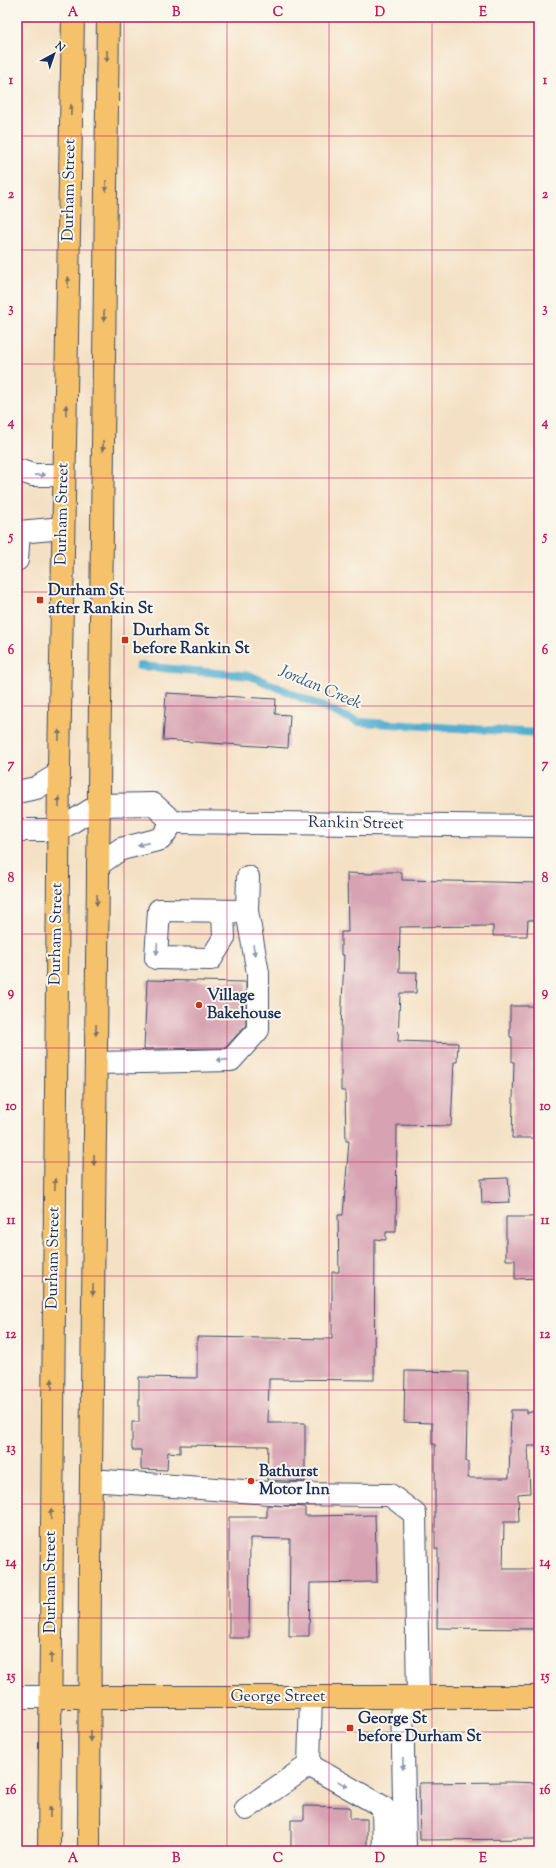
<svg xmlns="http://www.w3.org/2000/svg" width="556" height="1868" font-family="'Sorts Mill Goudy',serif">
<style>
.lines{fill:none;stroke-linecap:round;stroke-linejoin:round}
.stream{stroke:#52aed0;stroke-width:8}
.building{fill:#d7a3b2}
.minor-casing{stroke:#3c4a6d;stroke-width:24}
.major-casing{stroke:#3c4a6d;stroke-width:24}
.highway-casing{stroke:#3c4a6d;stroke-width:24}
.minor{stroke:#fff;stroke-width:22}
.major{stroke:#f5c16b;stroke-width:22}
.highway{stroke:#f5c16b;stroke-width:22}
.oneway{fill:#7d7164}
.oneway2{fill:#8d97ae}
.grid{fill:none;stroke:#c2185b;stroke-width:1;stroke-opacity:0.55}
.poi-dot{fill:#c8321e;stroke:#fbf7ec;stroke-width:1.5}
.labels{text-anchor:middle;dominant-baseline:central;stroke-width:4;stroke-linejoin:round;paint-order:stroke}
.street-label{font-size:16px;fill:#1b2f5e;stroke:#fbf7ec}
.poi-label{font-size:16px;font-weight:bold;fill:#1b2f5e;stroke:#fbf7ec;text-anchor:start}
.water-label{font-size:17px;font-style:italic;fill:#2e5b86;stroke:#fbf7ec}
.neatline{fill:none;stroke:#c2185b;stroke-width:1.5}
.grid-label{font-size:13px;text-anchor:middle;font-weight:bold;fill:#c2185b}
</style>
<rect width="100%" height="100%" fill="#fbf7ec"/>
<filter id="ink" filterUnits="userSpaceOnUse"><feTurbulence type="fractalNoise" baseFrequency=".025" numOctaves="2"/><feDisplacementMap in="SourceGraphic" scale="8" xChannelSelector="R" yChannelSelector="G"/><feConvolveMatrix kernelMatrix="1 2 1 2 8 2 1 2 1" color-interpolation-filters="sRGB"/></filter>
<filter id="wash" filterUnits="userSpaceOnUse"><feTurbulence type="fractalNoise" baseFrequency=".012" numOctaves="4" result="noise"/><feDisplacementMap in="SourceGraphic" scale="16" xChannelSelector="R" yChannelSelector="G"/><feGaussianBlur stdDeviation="0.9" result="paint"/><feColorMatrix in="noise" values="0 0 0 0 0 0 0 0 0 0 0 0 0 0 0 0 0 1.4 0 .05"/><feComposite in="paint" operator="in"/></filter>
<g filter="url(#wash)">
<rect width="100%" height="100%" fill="#f4e1c5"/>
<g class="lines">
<g class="stream">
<polyline points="139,666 251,676 358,722 539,733"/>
<polyline points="17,676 18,676"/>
</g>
</g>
<g id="blocks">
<g class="building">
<polygon points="166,693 276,699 275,714 290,715 288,748 163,740"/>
<polygon points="373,872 402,872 402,880 539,883 539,920 528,920 527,936 493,936 493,926 400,927 399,972 417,972 416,993 400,993 398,1041 458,1043 457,1062 454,1062 451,1126 397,1125 396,1232 386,1232 386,1240 375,1239 374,1380 269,1379 268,1423 305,1423 305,1482 267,1480 268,1446 180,1445 180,1453 168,1452 167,1470 141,1469 141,1450 132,1450 132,1422 139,1422 139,1377 197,1378 197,1337 332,1339 332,1272 339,1272 338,1215 343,1215 349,1141 346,1141 345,1091 341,1091 341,1029 344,955 341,955 341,932 348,932 347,873 373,874"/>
<polygon points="147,980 246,982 246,1025 225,1048 144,1049"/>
<polygon points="510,1006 539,1006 539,1138 512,1138 514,1062 512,1062 512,1037 510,1037"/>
<polygon points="508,1178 510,1202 482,1203 481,1179"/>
<polygon points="506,1217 539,1217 538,1278 515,1279 515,1260 506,1260"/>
<polygon points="405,1371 468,1372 466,1462 468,1462 468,1478 509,1478 511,1410 527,1410 527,1413 539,1410 539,1446 528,1446 530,1493 518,1494 519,1522 504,1522 503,1569 539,1569 539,1629 437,1628 438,1549 435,1549 435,1444 432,1444 432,1423 404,1422"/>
<polygon points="267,1505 305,1507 305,1516 375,1515 377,1582 310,1583 309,1636 289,1636 290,1539 250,1538 249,1638 229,1638 229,1517 267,1517"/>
<polygon points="511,1782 539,1783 539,1839 420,1840 419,1783"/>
<polygon points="304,1806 350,1807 350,1819 367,1819 367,1851 291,1851 291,1820 304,1820"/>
</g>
</g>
</g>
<g filter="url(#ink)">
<use href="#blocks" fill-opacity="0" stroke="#3c4a6d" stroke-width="1"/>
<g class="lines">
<defs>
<g id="minor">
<polyline points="17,470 33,475 64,475"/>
<polyline points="17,560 19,532 63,528"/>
<polyline points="17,792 36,788 59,774"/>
<polyline points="17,830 59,830 99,805 153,804 173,822 539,826"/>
<polyline points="98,865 121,849 161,839 173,822"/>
<polyline points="223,911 224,938 211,959 156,958 159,910 247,911"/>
<polyline points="96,1063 231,1060 258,1030 258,973 247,911 248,877"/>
<polyline points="91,1480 283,1494 390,1495 415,1514 418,1697"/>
<polyline points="17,1697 51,1697"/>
<polyline points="402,1697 405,1851"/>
<polyline points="309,1765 383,1807 384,1851"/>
<polyline points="246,1809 309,1765 311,1697"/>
</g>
<polyline id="major" points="51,1697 539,1697"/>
<g id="highway">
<polyline points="49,1851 59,766 73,17"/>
<polyline points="89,1851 90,1562 108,17"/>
</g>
</defs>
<use href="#minor" class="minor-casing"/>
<use href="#major" class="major-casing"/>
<use href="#highway" class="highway-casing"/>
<use href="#minor" class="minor"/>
<use href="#major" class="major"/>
<use href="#highway" class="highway"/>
</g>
<defs><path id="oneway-solid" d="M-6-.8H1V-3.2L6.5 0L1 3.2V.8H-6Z"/></defs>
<g class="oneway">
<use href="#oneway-solid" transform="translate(107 56) rotate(91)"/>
<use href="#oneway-solid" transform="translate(71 110) rotate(-89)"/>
<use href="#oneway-solid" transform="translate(106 186) rotate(91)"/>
<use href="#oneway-solid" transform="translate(68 282) rotate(-89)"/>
<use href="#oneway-solid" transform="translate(104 316) rotate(91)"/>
<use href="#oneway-solid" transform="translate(66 410) rotate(-89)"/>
<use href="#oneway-solid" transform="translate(103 446) rotate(91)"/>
<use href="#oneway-solid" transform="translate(59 735) rotate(-89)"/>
<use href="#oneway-solid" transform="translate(59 802) rotate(-90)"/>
<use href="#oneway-solid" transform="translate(97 900) rotate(91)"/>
<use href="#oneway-solid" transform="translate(96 1030) rotate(91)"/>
<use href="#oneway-solid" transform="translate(94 1160) rotate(91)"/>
<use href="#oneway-solid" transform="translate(55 1184) rotate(-89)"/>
<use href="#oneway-solid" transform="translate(93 1290) rotate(91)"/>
<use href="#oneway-solid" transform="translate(52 1384) rotate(-89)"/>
<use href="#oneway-solid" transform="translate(51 1514) rotate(-89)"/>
<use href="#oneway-solid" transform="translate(51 1658) rotate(-90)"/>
<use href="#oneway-solid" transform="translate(90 1736) rotate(90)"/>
<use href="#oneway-solid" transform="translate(50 1812) rotate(-89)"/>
</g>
<g class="oneway2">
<use href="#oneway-solid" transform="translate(40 475) rotate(-1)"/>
<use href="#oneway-solid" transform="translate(143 844) rotate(167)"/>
<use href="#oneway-solid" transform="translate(157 949) rotate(94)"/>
<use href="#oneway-solid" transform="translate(254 950) rotate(80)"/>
<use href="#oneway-solid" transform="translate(222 1060) rotate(179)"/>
<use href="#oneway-solid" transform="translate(403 1764) rotate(89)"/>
<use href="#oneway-solid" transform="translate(343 1784) rotate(29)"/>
</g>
</g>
<path class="grid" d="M 124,17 L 124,1851M 227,17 L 227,1851M 329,17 L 329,1851M 432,17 L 432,1851M 17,136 L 539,136M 17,250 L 539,250M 17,364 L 539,364M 17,478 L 539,478M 17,592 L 539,592M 17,706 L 539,706M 17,820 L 539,820M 17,934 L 539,934M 17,1048 L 539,1048M 17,1162 L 539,1162M 17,1276 L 539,1276M 17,1390 L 539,1390M 17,1504 L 539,1504M 17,1618 L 539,1618M 17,1732 L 539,1732"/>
<g class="poi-dot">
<rect x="36" y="596" width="8" height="8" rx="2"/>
<rect x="121" y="636" width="8" height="8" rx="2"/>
<circle cx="199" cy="1005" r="4"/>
<circle cx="251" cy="1481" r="4"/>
<rect x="346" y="1724" width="8" height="8" rx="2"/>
</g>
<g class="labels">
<g class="street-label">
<text transform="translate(70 190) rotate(-89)">Durham Street</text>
<text transform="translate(63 514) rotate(-89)">Durham Street</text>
<text transform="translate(356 824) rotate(1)">Rankin Street</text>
<text transform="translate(57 934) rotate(-89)">Durham Street</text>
<text transform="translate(54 1258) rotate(-89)">Durham Street</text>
<text transform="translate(51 1582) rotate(-90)">Durham Street</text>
<text x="278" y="1697">George Street</text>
</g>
<g class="poi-label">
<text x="48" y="591">Durham St<tspan x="48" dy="18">after Rankin St</tspan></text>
<text x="133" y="631">Durham St<tspan x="133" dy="18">before Rankin St</tspan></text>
<text x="207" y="996">Village<tspan x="207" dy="18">Bakehouse</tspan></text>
<text x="259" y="1472">Bathurst<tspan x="259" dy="18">Motor Inn</tspan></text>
<text x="358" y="1719">George St<tspan x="358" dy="18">before Durham St</tspan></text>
</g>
<g class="water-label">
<text transform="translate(320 688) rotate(23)">Jordan Creek</text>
</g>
</g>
<rect width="556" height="1868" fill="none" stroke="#fbf7ec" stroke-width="44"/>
<g transform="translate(54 54) rotate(40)" stroke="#fbf7ec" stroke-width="3" paint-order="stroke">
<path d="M0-3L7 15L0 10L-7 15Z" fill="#1b2f5e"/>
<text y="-6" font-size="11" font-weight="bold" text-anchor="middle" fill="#1b2f5e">N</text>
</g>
<rect x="22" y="22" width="512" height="1824" class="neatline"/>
<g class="grid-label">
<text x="73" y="16">A</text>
<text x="176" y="16">B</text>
<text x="278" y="16">C</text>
<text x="380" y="16">D</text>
<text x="483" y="16">E</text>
<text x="11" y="84">1</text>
<text x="545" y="84">1</text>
<text x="11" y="198">2</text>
<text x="545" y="198">2</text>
<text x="11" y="312">3</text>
<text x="545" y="312">3</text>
<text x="11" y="426">4</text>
<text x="545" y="426">4</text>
<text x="11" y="540">5</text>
<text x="545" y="540">5</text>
<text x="11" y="654">6</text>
<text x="545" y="654">6</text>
<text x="11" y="768">7</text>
<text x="545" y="768">7</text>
<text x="11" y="882">8</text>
<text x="545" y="882">8</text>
<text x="11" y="996">9</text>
<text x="545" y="996">9</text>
<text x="11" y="1110">10</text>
<text x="545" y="1110">10</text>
<text x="11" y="1224">11</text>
<text x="545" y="1224">11</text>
<text x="11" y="1338">12</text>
<text x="545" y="1338">12</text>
<text x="11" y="1452">13</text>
<text x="545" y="1452">13</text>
<text x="11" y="1566">14</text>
<text x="545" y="1566">14</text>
<text x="11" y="1680">15</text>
<text x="545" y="1680">15</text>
<text x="11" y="1794">16</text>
<text x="545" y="1794">16</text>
<text x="73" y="1862">A</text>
<text x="176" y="1862">B</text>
<text x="278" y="1862">C</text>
<text x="380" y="1862">D</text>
<text x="483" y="1862">E</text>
</g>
</svg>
